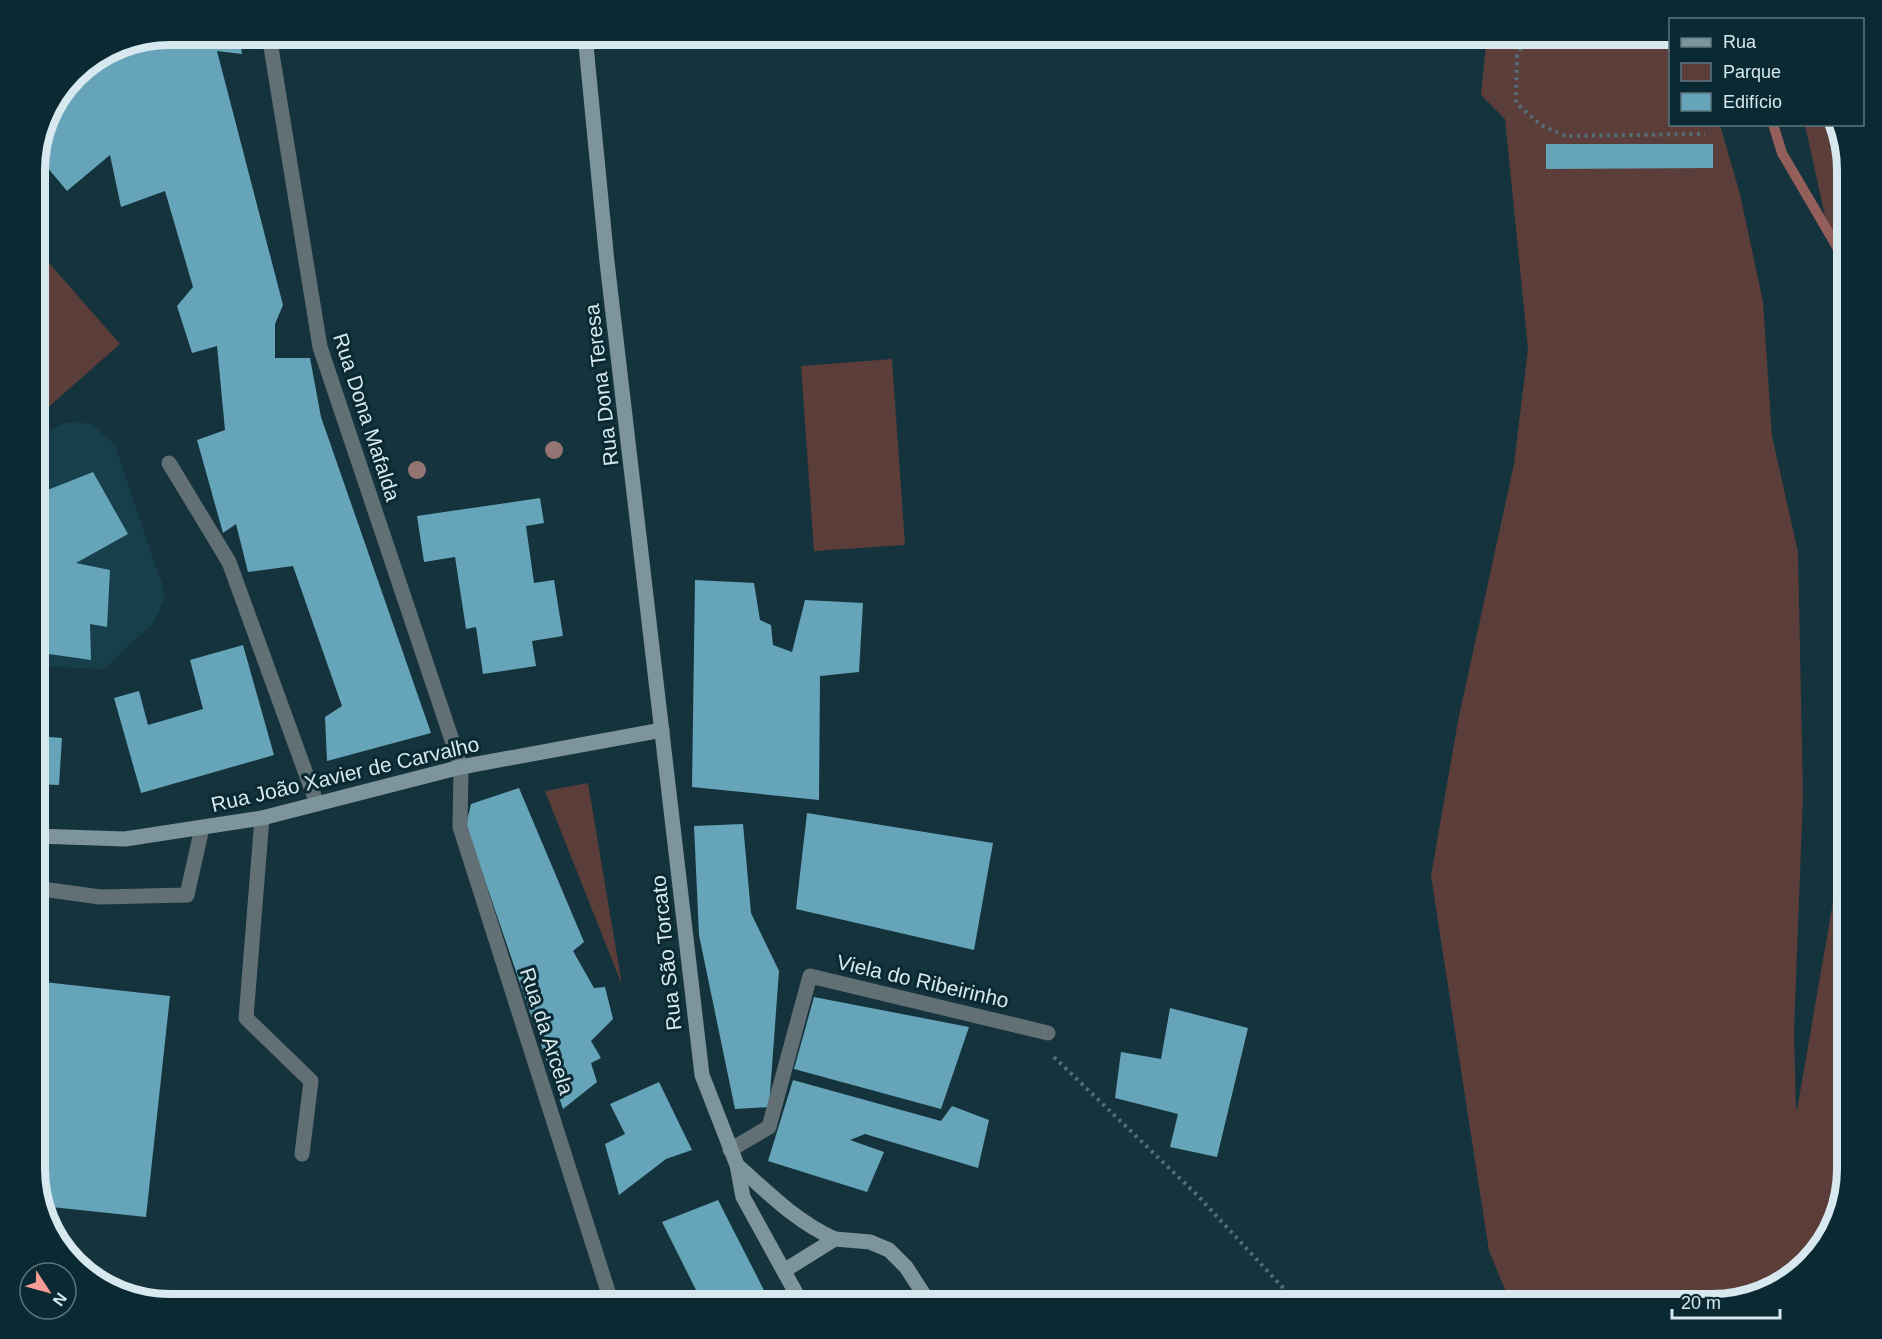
<svg xmlns="http://www.w3.org/2000/svg" width="1882" height="1339" font-family="Helvetica,sans-serif">
<style>
.built{fill:#173f4b}
.green{fill:#5b3d3a}
.lines{fill:none;stroke-linecap:round;stroke-linejoin:round}
.stream{stroke:#945f5b;stroke-width:10}
.building{fill:#66a4b9}
.path{stroke:#556e76;stroke-width:4;stroke-dasharray:3 4.5;stroke-linecap:butt}
.street{stroke:#626f74;stroke-width:15}
.secondary{stroke:#7e949b;stroke-width:15}
.tree{fill:#957474}
.labels{text-anchor:middle;dominant-baseline:central;stroke-width:6;stroke-linejoin:round;paint-order:stroke}
.street-label{font-size:21px;fill:#d7e8ee;stroke:#0a2932}
.rim{fill:none;stroke:#d7e8ee;stroke-width:8}
</style>
<rect width="100%" height="100%" fill="#15333c"/>
<polygon class="built" points="78,422 93,425 115,445 162,584 164,599 154,622 104,669 35,666 35,438 65,423"/>
<g class="green">
<polygon points="1495,35 1670,35 1670,124 1720,125 1740,194 1763,302 1772,436 1798,552 1803,796 1794,1031 1796,1108 1797,1110 1847,821 1847,1169 1820,1251 1772,1290 1712,1304 1511,1304 1489,1251 1431,876 1458,721 1514,464 1528,349 1505,119 1481,95 1486,45"/>
<polygon points="1805,125 1837,125 1847,170 1847,316"/>
<polygon points="35,247 120,344 35,419"/>
<polygon points="892,359 905,545 814,551 801,366"/>
<polygon points="588,783 622,985 545,791"/>
</g>
<g class="lines">
<g class="stream">
<polyline points="1773,124 1782,153 1847,264"/>
<polyline points="1847,966 1847,974"/>
</g>
</g>
<g class="building">
<polygon points="170,35 239,35 242,54 217,51 283,305 275,324 275,358 310,358 321,417 431,733 327,761 325,717 342,706 293,566 248,572 236,524 223,533 197,440 225,430 217,346 192,353 177,306 193,287 165,191 121,207 110,155 67,191 42,161 35,162 48,110 76,74 118,45"/>
<polygon points="1546,144 1713,144 1713,168 1546,169"/>
<polygon points="93,472 128,534 76,563 110,570 107,627 90,624 91,660 35,652 35,495"/>
<polygon points="540,498 544,523 526,526 534,583 554,580 563,636 532,641 536,666 483,674 476,627 466,629 455,557 424,562 417,516"/>
<polygon points="695,580 754,583 760,620 771,625 773,645 792,652 805,600 863,603 859,672 820,676 819,800 692,787"/>
<polygon points="243,645 274,755 141,793 114,698 139,691 148,725 203,709 190,660"/>
<polygon points="35,711 39,711 38,736 62,738 59,785 35,784"/>
<polygon points="519,788 584,942 573,951 594,988 605,987 613,1019 591,1041 601,1058 591,1063 597,1082 563,1109 466,825 471,804"/>
<polygon points="807,813 993,843 974,950 796,909"/>
<polygon points="743,824 751,913 779,971 769,1107 735,1109 699,935 694,826"/>
<polygon points="35,981 170,996 146,1217 42,1206 35,1178"/>
<polygon points="814,997 969,1027 941,1109 794,1069"/>
<polygon points="1170,1008 1248,1028 1217,1157 1170,1147 1178,1114 1115,1098 1121,1052 1161,1059"/>
<polygon points="793,1080 941,1121 952,1106 989,1120 978,1168 865,1134 850,1140 884,1152 867,1192 768,1161"/>
<polygon points="659,1082 692,1150 666,1159 619,1195 605,1144 625,1134 610,1104"/>
<polygon points="718,1200 771,1304 703,1304 662,1222"/>
</g>
<g class="lines">
<g class="path">
<polyline points="1528,35 1517,55 1516,103 1541,125 1565,136 1705,134"/>
<polyline points="1834,124 1841,144"/>
<polyline points="1054,1057 1197,1195 1298,1304"/>
</g>
<g class="street">
<polyline points="269,35 320,347 461,767 460,827 612,1304"/>
<polyline points="169,463 229,562 317,804"/>
<polyline points="262,818 246,1018 311,1081 302,1154"/>
<polyline points="35,888 100,897 187,895 202,828"/>
<polyline points="730,1150 769,1127 810,976 1048,1033"/>
</g>
<g class="secondary">
<polyline points="585,35 607,262 702,1075 737,1165 743,1197 802,1304"/>
<polyline points="35,836 125,839 262,818 461,767 662,730"/>
<path d="M 737,1165 C 768,1193 797,1222 835,1239"/>
<polyline points="785,1270 835,1239 870,1242 889,1250 906,1267 930,1304"/>
</g>
</g>
<g class="tree">
<circle cx="554" cy="450" r="9"/>
<circle cx="417" cy="470" r="9"/>
</g>
<g class="labels">
<g class="street-label">
<text transform="translate(601 385) rotate(-97)">Rua Dona Teresa</text>
<text transform="translate(367 417) rotate(72)">Rua Dona Mafalda</text>
<text transform="translate(345 774) rotate(-13)">Rua João Xavier de Carvalho</text>
<text transform="translate(666 953) rotate(-96)">Rua São Torcato</text>
<text transform="translate(923 981) rotate(13)">Viela do Ribeirinho</text>
<text transform="translate(547 1031) rotate(72)">Rua da Arcela</text>
</g>
</g>
<path d="M0 0H1882V1339H0ZM170 45H1712A125 125 0 0 1 1837 170V1169A125 125 0 0 1 1712 1294H170A125 125 0 0 1 45 1169V170A125 125 0 0 1 170 45Z" fill="#0a2932" fill-rule="evenodd"/>
<path class="rim" d="M170 45H1712A125 125 0 0 1 1837 170V1169A125 125 0 0 1 1712 1294H170A125 125 0 0 1 45 1169V170A125 125 0 0 1 170 45Z"/>
<rect x="1669" y="18" width="195" height="108" fill="#0a2932" stroke="#5c757d" stroke-width="1.5"/>
<rect x="1681" y="38" width="30" height="9" fill="#7e949b" stroke="#5c757d" stroke-width="1.5"/>
<text x="1723" y="48" font-size="18" fill="#d7e8ee">Rua</text>
<rect x="1681" y="63" width="30" height="18" fill="#5b3d3a" stroke="#5c757d" stroke-width="1.5"/>
<text x="1723" y="78" font-size="18" fill="#d7e8ee">Parque</text>
<rect x="1681" y="93" width="30" height="18" fill="#66a4b9" stroke="#5c757d" stroke-width="1.5"/>
<text x="1723" y="108" font-size="18" fill="#d7e8ee">Edifício</text>
<g transform="translate(48 1291) rotate(126)"><circle r="28" fill="#0a2932" stroke="#5c757d" stroke-width="1.5"/>
<path d="M0-4.5L10 22L0 15L-10 22Z" fill="#f59c95"/>
<text y="-9" font-size="16" font-weight="bold" text-anchor="middle" fill="#d7e8ee">N</text>
</g>
<path d="M1672 1309v9h108v-9" fill="none" stroke="#d7e8ee" stroke-width="3"/>
<text x="1681" y="1309" font-size="18" fill="#d7e8ee" stroke="#0a2932" stroke-width="4.5" paint-order="stroke">20 m</text>
</svg>
